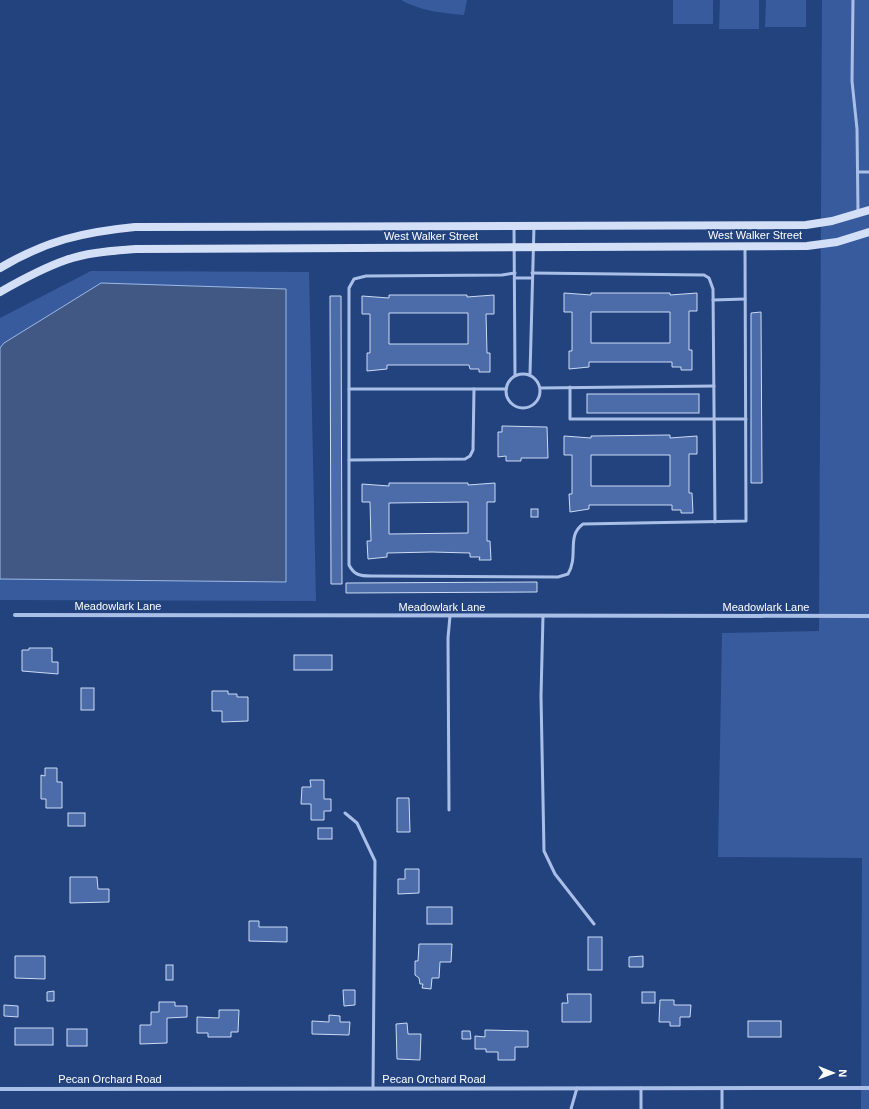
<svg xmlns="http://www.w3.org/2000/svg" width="869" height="1109" font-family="Arial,sans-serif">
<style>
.green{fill:#375b9d}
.water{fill:#415884;stroke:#9db9e7}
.building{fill:#4b6ca8;stroke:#ccdbf5;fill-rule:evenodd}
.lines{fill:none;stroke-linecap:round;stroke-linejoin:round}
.lane{stroke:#a9bfe7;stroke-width:3}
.street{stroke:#a9bfe7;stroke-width:4}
.secondary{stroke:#d3dff6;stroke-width:8}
.labels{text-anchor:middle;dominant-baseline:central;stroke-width:3.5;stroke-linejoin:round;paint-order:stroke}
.street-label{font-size:11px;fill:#fff;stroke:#23437f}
</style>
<rect width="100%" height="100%" fill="#23437f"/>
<g class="green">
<path d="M 401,0 L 467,0 L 464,15 C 441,13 421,11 401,0 Z"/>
<rect x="673" y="0" width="40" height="24"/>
<polygon points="720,0 759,0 759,29 719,29"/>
<polygon points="766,0 806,0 806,27 765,27"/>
<polygon points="822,0 869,0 869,1109 861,1109 862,858 718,857 722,633 819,631"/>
<polygon points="91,271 309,272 316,601 0,600 0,318"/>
</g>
<polygon class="water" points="101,283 286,289 286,582 0,579 0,348 4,343"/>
<g class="building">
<path d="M 564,293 L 591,295 L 591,293 L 670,293 L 670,295 L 697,293 L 697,311 L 689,311 L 689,350 L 692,350 L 692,370 L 681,370 L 681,367 L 672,367 L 672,362 L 589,362 L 589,367 L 569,369 L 569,351 L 572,351 L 572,312 L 564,312 ZM 591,312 L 670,312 L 670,343 L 591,343 Z"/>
<path d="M 389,295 L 467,295 L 467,297 L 494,295 L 494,314 L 486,314 L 487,353 L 490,353 L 490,372 L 479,372 L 479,369 L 470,369 L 469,365 L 387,365 L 387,369 L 367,371 L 367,353 L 370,353 L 370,314 L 362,314 L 362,296 L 389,298 ZM 389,313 L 468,313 L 468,344 L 389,344 Z"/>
<polygon points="330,296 341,296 342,584 331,584"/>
<polygon points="761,312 762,483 751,483 751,313"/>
<rect x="587" y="394" width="112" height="19"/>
<polygon points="502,426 547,427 548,458 521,458 521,461 506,461 506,456 498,457 498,432 502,432"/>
<path d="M 670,435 L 670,438 L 697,436 L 697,454 L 689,454 L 689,493 L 692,493 L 693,513 L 681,513 L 681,510 L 672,510 L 672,505 L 589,505 L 589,509 L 570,512 L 569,494 L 572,494 L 572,455 L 564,455 L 564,436 L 591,438 L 591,436 ZM 591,455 L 670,455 L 670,486 L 591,486 Z"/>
<path d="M 389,483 L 468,483 L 468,485 L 495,483 L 495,502 L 487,502 L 487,541 L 490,541 L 491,560 L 479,560 L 480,557 L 470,557 L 470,553 L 432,552 L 387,553 L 387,557 L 368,559 L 367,541 L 371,541 L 370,502 L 362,502 L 362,484 L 389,486 ZM 468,502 L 468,533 L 389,534 L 389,503 Z"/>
<rect x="531" y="509" width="7" height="8"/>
<polygon points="537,582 537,592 346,593 346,583"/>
<polygon points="29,648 52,648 52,662 58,662 58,674 22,671 22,650 29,650"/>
<rect x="294" y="655" width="38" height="15"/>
<rect x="81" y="688" width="13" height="22"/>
<polygon points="212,691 228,691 228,694 237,694 237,697 248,697 248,721 222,722 222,711 212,711"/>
<polygon points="45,768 57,768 57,782 62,782 62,808 46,808 46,799 41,799 41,775 45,776"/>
<polygon points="310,780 324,780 324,799 331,799 331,811 324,811 324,820 311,820 311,804 301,804 302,787 311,787"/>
<polygon points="397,798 409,798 410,832 397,832"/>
<rect x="68" y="813" width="17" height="13"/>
<rect x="318" y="828" width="14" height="11"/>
<polygon points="405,869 419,869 419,893 398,894 398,879 405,879"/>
<polygon points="70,877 97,877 98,889 109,889 109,902 70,903"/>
<rect x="427" y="907" width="25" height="17"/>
<polygon points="249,921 259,921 259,927 287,927 287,942 249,941"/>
<rect x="588" y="937" width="14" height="33"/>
<polygon points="419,944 452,944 451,962 440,962 439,978 432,978 431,989 422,988 423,984 420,984 419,978 415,975 415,961 418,961"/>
<polygon points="15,956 45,956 45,979 15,978"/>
<polygon points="643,956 643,967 629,967 629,957"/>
<rect x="166" y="965" width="7" height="15"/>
<polygon points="343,990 355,990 355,1005 344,1006"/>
<polygon points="54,991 54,1001 47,1001 47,992"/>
<rect x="642" y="992" width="13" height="11"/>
<polygon points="567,994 591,994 591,1022 562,1022 562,1003 568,1003"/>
<polygon points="660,1000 674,1000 674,1005 691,1005 690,1017 680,1017 680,1026 670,1026 670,1022 659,1022"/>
<polygon points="159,1002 175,1002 175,1006 187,1006 187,1017 167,1018 167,1043 140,1044 140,1025 151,1025 151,1012 159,1012"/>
<polygon points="4,1005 18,1006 18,1017 4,1016"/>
<polygon points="219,1010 239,1010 238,1032 231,1032 231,1037 208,1037 208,1033 197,1033 197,1017 219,1018"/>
<polygon points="329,1015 340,1016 340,1022 350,1022 349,1035 312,1034 312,1021 329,1022"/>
<rect x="748" y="1021" width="33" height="16"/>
<polygon points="407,1023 408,1034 421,1034 420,1060 397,1059 396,1024"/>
<rect x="15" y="1028" width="38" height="17"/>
<rect x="67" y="1029" width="20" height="17"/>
<polygon points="485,1030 528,1031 528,1047 515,1047 515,1060 498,1060 498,1052 486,1052 486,1049 475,1049 475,1036 485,1037"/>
<polygon points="462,1031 470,1031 471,1039 462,1039"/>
</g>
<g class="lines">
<g class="lane">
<polyline points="853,0 852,81 857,129 858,212"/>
<polyline points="858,172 869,172"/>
<polyline points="514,226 515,375"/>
<path d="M 515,273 L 502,275 L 366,276 L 354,279 L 349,288 L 349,565 C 354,575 360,576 371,576 L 558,577 L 568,574 C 579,556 566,536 583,524 L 746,521 L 745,248"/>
<polyline points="532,273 704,275 709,278 713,289 715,522"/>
<polyline points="515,278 532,278"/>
<polyline points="713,300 745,299"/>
<circle cx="523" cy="391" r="17"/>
<polyline points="530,374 534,226"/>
<polyline points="570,387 570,419 746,419"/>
<polyline points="541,388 714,386"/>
<polyline points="349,389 474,389"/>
<polyline points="349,460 465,459 470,456 473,450 474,389 506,389"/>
<polyline points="543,616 541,696 544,851 555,874 594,924"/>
<polyline points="449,810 448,638 450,616"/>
<polyline points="345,813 357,823 375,861 373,1088"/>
<polyline points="641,1088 641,1109"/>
<polyline points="571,1109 577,1088"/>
<polyline points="722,1109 722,1088"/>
</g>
<g class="street">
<polyline points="15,615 869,616"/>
<polyline points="0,1089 869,1088"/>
</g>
<g class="secondary">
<path d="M 0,268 C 45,241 83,232 135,227 L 806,225 L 832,221 L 869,210"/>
<path d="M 0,292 C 21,280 43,268 66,260 C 88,252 113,251 136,249 L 807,246 L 837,242 L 869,232"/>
</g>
</g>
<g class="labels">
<g class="street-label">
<text x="755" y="235">West Walker Street</text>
<text x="431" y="236">West Walker Street</text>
<text x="118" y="606">Meadowlark Lane</text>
<text x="442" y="607">Meadowlark Lane</text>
<text x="766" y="607">Meadowlark Lane</text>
<text x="110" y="1079">Pecan Orchard Road</text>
<text x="434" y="1079">Pecan Orchard Road</text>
</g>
</g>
<g transform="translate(833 1073) rotate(91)" stroke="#23437f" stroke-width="3" paint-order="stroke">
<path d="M0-3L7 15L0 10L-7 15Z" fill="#ffffff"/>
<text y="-6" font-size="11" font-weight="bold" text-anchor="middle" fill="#ffffff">N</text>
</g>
</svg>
